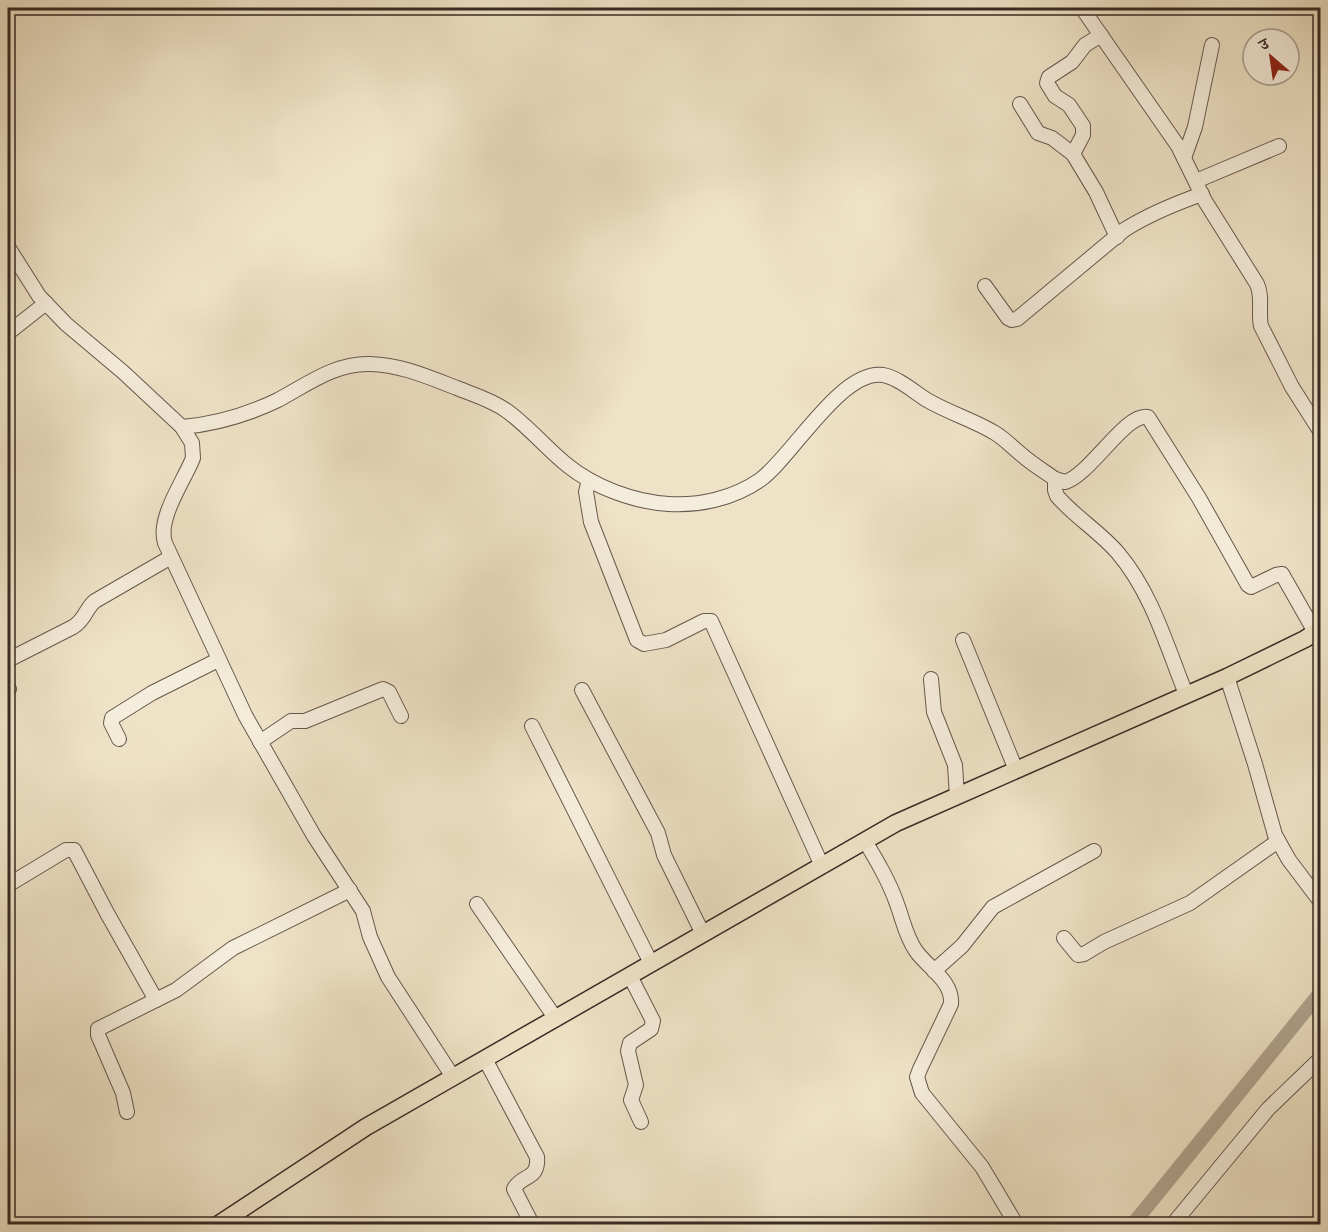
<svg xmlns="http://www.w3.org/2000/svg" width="1328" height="1232" font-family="Cardo,'Noto Serif Devanagari',serif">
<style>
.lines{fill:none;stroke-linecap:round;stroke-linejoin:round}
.canal{stroke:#b1a490;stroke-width:14}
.minor-casing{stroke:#66584e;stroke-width:16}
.major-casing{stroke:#392a25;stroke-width:19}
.minor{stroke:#f5eddb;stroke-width:14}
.major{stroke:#efe3c7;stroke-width:16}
</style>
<rect width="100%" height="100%" fill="#efe3c7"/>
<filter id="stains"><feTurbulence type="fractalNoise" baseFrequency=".00333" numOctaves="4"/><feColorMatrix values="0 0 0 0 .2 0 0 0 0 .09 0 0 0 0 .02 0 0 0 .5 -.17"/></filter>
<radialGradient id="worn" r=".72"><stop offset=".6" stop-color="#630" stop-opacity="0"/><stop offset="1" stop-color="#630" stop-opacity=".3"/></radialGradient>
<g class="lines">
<polyline class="canal" points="1133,1224 1320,993"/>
<defs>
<g id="minor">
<path d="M 1082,8 L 1178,146 L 1205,201 L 1257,284 C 1263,297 1258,312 1261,326 L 1292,387 L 1320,431"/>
<polyline points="1101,35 1085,45 1072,62 1049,77 1047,83 1055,96 1069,105 1083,126 1083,135 1073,154 1096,192 1117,237"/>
<polyline points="1020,104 1038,133 1052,138 1073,154"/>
<polyline points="1184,158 1195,127 1212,45"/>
<polyline points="1196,181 1279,146"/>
<path d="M 8,247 L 39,296 L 66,324 L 123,372 L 182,427 L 192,443 L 193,458 C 184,481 157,518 165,543 L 245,715 L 314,836 L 363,911 L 370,937 L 388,977 L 453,1077"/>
<path d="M 985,286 L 1008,318 L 1012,320 L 1017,319 L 1124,230 C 1149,214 1174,204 1202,194"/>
<polyline points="8,333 46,303"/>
<path d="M 182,427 C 216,424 247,415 278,400 C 308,384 335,363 370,364 C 402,365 428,377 457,388 C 474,395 492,400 507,411 C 529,427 546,448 567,465 C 594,487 634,502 669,504 C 700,506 734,498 760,480 C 792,457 841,369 883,375 C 899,378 914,392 927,400 C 949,413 974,420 995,433 C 1005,439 1013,448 1022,455 C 1032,464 1044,471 1055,479 L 1055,490 L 1057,496 C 1075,517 1100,532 1118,553 C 1152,593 1167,647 1186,694"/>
<path d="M 1055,479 L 1065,482 C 1091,474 1126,412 1148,417 L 1199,498 L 1248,585 L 1251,587 L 1276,575 L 1282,574 L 1315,632"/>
<polyline points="589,480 586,492 591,522 637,640 644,644 666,640 704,621 711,621 822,866"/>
<polyline points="963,640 1016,770"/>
<path d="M 8,660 L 73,627 C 86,619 85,609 95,601 L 171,557"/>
<polyline points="1227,677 1255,764 1275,835 1289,860 1320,901"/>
<polyline points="931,679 934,712 955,765 957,796"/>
<polyline points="8,687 9,689"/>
<polyline points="582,690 658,833 664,855 703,934"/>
<polyline points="532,726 651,963"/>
<polyline points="119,739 111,723 112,718 152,693 218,660"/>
<polyline points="260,742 291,721 305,721 383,689 389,692 401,716"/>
<path d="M 865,841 C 877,861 889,881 897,904 C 903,920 906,937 916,951 C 928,968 953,981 951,1004 L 920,1069 L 917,1077 L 922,1093 L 982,1167 L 1016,1224"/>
<polyline points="8,885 66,850 74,850 107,913 156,1000"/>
<polyline points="477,904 556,1019"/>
<polyline points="1064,938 1078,955 1084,954 1104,942 1190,903 1278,841"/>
<polyline points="934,971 962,946 993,907 1094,851"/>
<polyline points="630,976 653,1021 651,1029 630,1043 628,1051 636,1085 631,1100 641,1122"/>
<path d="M 485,1059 L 537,1157 C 539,1181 521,1174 514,1189 L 532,1224"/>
<polyline points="127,1112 123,1093 98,1035 98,1029 176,990 233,948 350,890"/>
<polyline points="1173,1224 1268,1109 1320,1059"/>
</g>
<polyline id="major" points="219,1224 366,1127 896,823 1227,677 1305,639 1320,629"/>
</defs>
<use href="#minor" class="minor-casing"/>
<use href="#major" class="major-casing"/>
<use href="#minor" class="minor"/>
<use href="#major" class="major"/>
</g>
<rect width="1328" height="1232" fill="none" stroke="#efe3c7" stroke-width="30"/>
<rect x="9" y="9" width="1310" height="1214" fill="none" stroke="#392a25" stroke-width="3"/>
<rect x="15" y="15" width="1298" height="1202" fill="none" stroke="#392a25" stroke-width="1.5"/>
<g transform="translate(1271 57) rotate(331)"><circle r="28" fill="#f5eddb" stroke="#aa9f92" stroke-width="1.5"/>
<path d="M0-4.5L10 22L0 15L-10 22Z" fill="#8f2418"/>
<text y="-9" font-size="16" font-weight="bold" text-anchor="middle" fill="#392a25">उ</text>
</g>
<rect width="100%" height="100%" filter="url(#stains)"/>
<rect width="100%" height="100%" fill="url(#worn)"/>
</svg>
